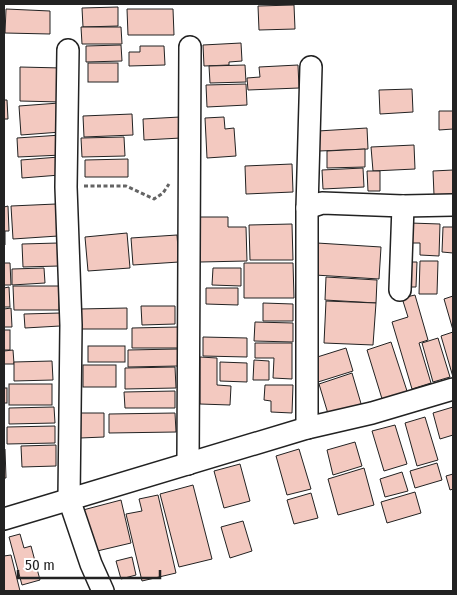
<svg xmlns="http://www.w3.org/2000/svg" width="457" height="595" font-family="'Fira Sans Condensed',sans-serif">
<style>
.building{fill:#f3c9c0;stroke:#222}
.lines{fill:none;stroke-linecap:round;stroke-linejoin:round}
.minor-casing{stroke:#222;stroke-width:24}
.path{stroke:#646464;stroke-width:3;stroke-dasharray:4 2.5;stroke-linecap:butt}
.minor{stroke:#fff;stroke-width:21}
</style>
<rect width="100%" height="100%" fill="#fff"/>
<g class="building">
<polygon points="294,5 295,29 259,30 258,6"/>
<polygon points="118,7 118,26 83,27 82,8"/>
<polygon points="6,9 50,11 50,34 5,33"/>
<polygon points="127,9 173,9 174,35 128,35"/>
<polygon points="81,27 121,27 122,44 82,44"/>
<polygon points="241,43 242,61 229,62 229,65 204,66 203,45"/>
<polygon points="121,45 122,61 86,62 86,46"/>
<polygon points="140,46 164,46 165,65 129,66 129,52 140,52"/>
<rect x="88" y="63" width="30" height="19"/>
<polygon points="245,65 246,82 210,83 209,66"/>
<polygon points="298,65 299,88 248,90 247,78 260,77 259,67"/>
<polygon points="20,67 62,68 61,102 20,101"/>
<polygon points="246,84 247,105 207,107 206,85"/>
<polygon points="412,89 413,112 380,114 379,90"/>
<polygon points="4,100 7,100 8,119 4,119"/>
<polygon points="59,103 61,132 21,135 19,106"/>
<polygon points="439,111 453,111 453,129 439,130"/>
<polygon points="132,114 133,135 84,137 83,116"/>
<polygon points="180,117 181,138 144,140 143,119"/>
<polygon points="224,117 225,129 234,128 236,156 207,158 205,118"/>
<polygon points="367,128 368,149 319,151 318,131"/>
<polygon points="61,135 62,155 18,157 17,138"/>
<polygon points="124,137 125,156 82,157 81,138"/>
<polygon points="414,145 415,169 373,171 371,147"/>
<polygon points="365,149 365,167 327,168 327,151"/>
<polygon points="59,157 60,175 22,178 21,160"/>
<polygon points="128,159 128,177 85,177 85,160"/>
<polygon points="292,164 293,192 246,194 245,166"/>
<polygon points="363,168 364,187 323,189 322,170"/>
<polygon points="453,170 453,194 434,195 433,171"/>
<polygon points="367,171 380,171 380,191 368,191"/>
<polygon points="56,204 58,236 13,239 11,206"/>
<polygon points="8,206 9,231 5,231 5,245 4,245 4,207"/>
<polygon points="200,217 228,217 228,227 246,227 247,261 200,262"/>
<polygon points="410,223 440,224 439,256 420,255 420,243 409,243"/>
<polygon points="292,224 293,260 250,260 249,225"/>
<polygon points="443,227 453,227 453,253 442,252"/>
<polygon points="127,233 130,268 88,271 85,237"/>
<polygon points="177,235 179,262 133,265 131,238"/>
<polygon points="58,243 59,266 23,267 22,244"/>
<polygon points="317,243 381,247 379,279 315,275"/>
<polygon points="420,261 438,261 437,294 419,294"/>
<polygon points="406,262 417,262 416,287 405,287"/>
<polygon points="4,263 10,263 11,285 4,285"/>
<polygon points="244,263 293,263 294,298 244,298"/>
<polygon points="44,268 45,283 12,285 12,269"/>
<polygon points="213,268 241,268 241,286 212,285"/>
<polygon points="326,277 377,280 376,303 325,300"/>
<polygon points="13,286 59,286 59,310 14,310"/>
<polygon points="9,287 10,307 4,307 4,288"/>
<polygon points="206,288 238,288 238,305 206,304"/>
<polygon points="415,295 428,340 419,343 431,383 412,389 392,322 408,317 402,298"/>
<polygon points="453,296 453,330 444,299"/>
<polygon points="326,301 376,303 373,345 324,343"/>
<polygon points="263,303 293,304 293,321 263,321"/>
<polygon points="141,306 175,306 175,324 142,325"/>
<polygon points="11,308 12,327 4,327 4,309"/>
<polygon points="127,308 127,329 81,329 80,309"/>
<polygon points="60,313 60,326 25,328 24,314"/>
<polygon points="255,322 293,323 293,342 254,341"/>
<polygon points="178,327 178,348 132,348 132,328"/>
<rect x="4" y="330" width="6" height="20"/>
<polygon points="453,332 453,377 441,336"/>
<polygon points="203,337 247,338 247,357 203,356"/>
<polygon points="438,338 450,377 433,382 422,343"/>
<polygon points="391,342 408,394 383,402 367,350"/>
<polygon points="255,343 292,343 292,379 273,378 274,358 255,358"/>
<rect x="88" y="346" width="37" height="16"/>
<polygon points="346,348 353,371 318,382 311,359"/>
<polygon points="178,349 178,366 128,367 128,350"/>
<polygon points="13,350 14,364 4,364 4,351"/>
<polygon points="200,357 217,358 217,385 231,386 230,405 200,404"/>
<polygon points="254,360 269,361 269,380 253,380"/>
<polygon points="52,361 53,380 14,381 14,362"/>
<polygon points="220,362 247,363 247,382 220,381"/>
<rect x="83" y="365" width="33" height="22"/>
<polygon points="175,367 176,388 125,389 125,368"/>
<polygon points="352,373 362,407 329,417 319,384"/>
<rect x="9" y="384" width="43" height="21"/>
<polygon points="265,385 293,385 292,413 271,412 271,401 264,400"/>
<rect x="4" y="388" width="3" height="15"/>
<polygon points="175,391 175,408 125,408 124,392"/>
<polygon points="54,407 55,423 9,424 9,408"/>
<polygon points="453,407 453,435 440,439 433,413"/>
<polygon points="80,413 104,413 104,437 80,438"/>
<polygon points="175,413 176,432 109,433 109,414"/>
<polygon points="425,417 438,460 417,466 405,423"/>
<polygon points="395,425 407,464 384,471 372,431"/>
<polygon points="55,426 55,443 7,444 7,427"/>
<polygon points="355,442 362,466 333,475 327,450"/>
<polygon points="56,445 56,466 22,467 21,446"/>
<polygon points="4,449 5,449 6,478 4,478"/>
<polygon points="299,449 311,489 287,495 276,456"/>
<polygon points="437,463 442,480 415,488 410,471"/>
<polygon points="240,464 250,501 224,508 214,471"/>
<polygon points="364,468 374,505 338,515 328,479"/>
<polygon points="402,472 408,491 385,497 380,479"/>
<polygon points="453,474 453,489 450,490 446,476"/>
<polygon points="193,485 212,559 179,567 160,494"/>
<polygon points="415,492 421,513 387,523 381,502"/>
<polygon points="311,493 318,518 294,524 287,500"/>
<polygon points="158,495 176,573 142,581 126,514 142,511 139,499"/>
<polygon points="121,500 131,543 93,552 83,510"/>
<polygon points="243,521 252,551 230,558 221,527"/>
<polygon points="20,534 24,548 31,546 40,580 22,585 9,537"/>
<polygon points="11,555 20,591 4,591 4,556"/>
<polygon points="132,557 136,575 121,579 116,561"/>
</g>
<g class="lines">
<defs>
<g id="minor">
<polyline points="68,50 66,187 71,325 69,499 91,564 103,591"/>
<polyline points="307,208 322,203 403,206 453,205"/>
<polyline points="400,290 403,206"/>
<polyline points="307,428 307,208 311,67"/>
<polyline points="188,464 190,47"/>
<polyline points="4,519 307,428 372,413 453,389"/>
</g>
</defs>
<use href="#minor" class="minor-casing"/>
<polyline class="path" points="84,186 126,186 154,199 163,193 169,184"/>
<use href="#minor" class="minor"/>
</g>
<rect width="457" height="595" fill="none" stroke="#222222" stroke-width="10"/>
<path d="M18 570v8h142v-8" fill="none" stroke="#222222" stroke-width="2.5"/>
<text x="25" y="570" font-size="15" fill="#222222" stroke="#ffffff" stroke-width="4" paint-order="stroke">50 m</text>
</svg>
